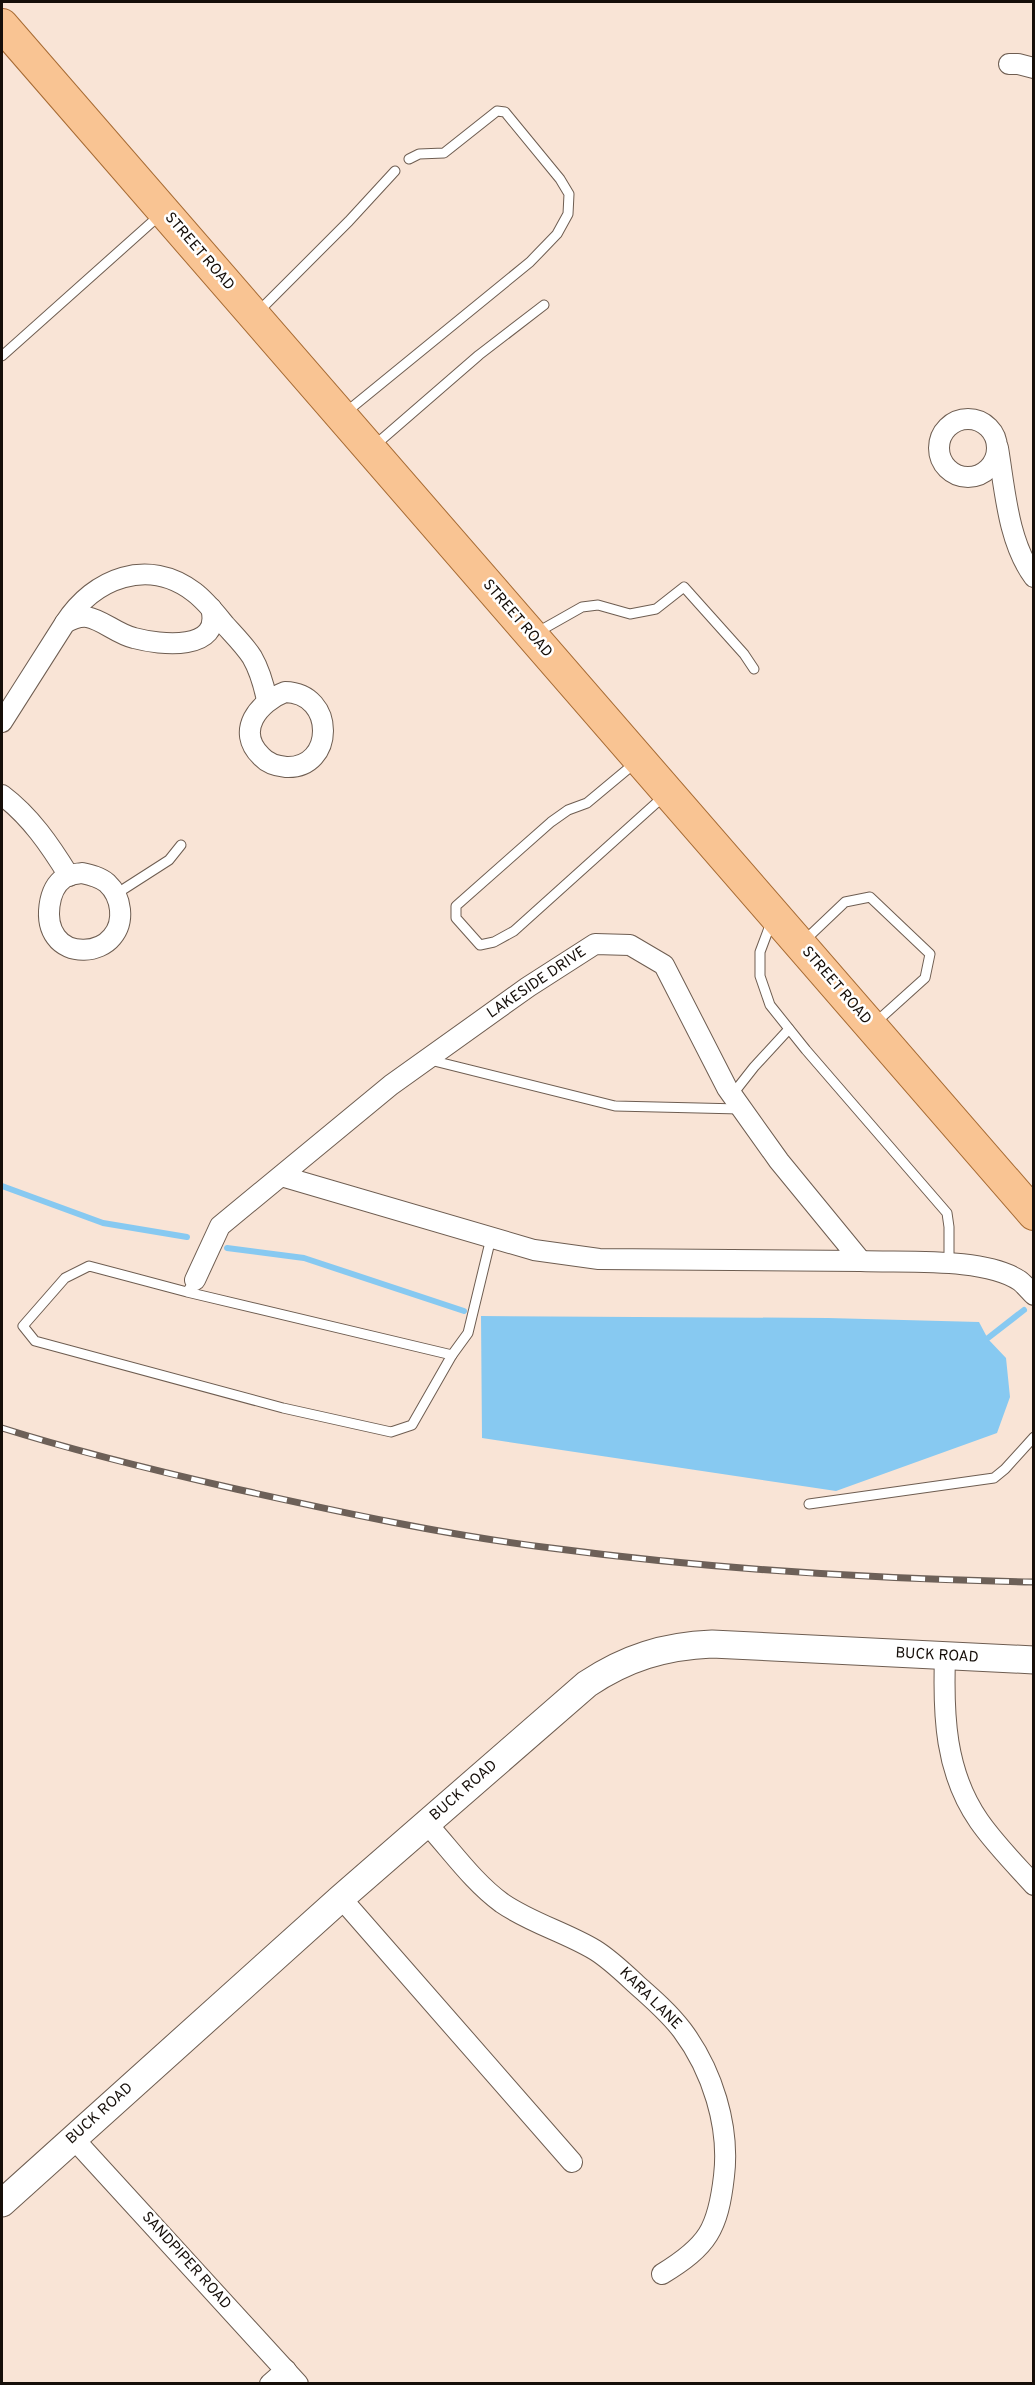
<svg xmlns="http://www.w3.org/2000/svg" width="1035" height="2385" font-family="Overpass,sans-serif">
<style>
.water{fill:#87c9f1}
.lines{fill:none;stroke-linecap:round;stroke-linejoin:round}
.stream{stroke:#87c9f1;stroke-width:6}
.lane-casing{stroke:#6e5d51;stroke-width:11}
.street-casing{stroke:#6e5d51;stroke-width:22}
.secondary-casing{stroke:#6e5d51;stroke-width:29}
.primary-casing{stroke:#a76b34;stroke-width:34}
.lane{stroke:#fff;stroke-width:9}
.street{stroke:#fff;stroke-width:20}
.secondary{stroke:#fff;stroke-width:27}
.primary{stroke:#f9c493;stroke-width:32}
.rail-casing{stroke:#6d6058;stroke-width:7}
.rail{stroke:#fff;stroke-width:4.5;stroke-dasharray:14;stroke-linecap:butt}
.labels{text-anchor:middle;dominant-baseline:central;stroke-width:5;stroke-linejoin:round;paint-order:stroke}
.street-label{font-size:15px;fill:#150e09;stroke:#fff}
</style>
<rect width="100%" height="100%" fill="#f9e4d6"/>
<polygon class="water" points="481,1316 828,1318 979,1322 988,1339 1006,1358 1010,1397 997,1433 836,1491 482,1438"/>
<g class="lines">
<g class="stream">
<polyline points="2,1186 103,1223 187,1237"/>
<polyline points="227,1248 304,1258 464,1311"/>
<polyline points="988,1338 1024,1310"/>
</g>
<defs>
<g id="lane">
<polyline points="258,312 349,221 395,171"/>
<polyline points="2,356 161,214"/>
<polyline points="345,413 530,262 557,234 568,214 569,194 560,179 505,112 497,111 444,153 419,154 409,159"/>
<polyline points="374,446 479,355 544,305"/>
<polyline points="536,633 582,607 598,605 630,614 656,609 684,587 744,654 754,669"/>
<polyline points="635,763 587,803 568,810 551,822 456,906 456,918 480,945 494,942 514,931 664,796"/>
<polyline points="116,894 169,860 181,845"/>
<polyline points="772,920 760,952 760,976 770,1005 806,1050 947,1213 949,1227 949,1263"/>
<polyline points="804,941 845,902 870,897 930,954 925,978 875,1023"/>
<polyline points="430,1060 615,1106 740,1109"/>
<polyline points="732,1095 754,1067 789,1029"/>
<polyline points="187,1292 452,1355 412,1425 391,1432 283,1408 35,1341 23,1326 65,1278 89,1266 187,1292 195,1280"/>
<polyline points="452,1355 468,1333 491,1238"/>
<polyline points="809,1504 994,1478 1005,1469 1034,1437"/>
</g>
<g id="street">
<polyline points="1009,64 1018,64 1034,68"/>
<circle cx="968" cy="448" r="29"/>
<path d="M 998,448 C 1005,490 1008,542 1034,577"/>
<path d="M 65,623 C 94,578 148,557 194,592 C 206,601 216,614 225,625 C 234,635 245,646 252,657 C 259,669 264,686 267,700"/>
<path d="M 285,692 C 336,693 335,769 286,767 C 276,766 267,763 261,756 C 235,731 259,702 285,692 Z"/>
<path d="M 2,722 L 65,623 C 72,619 78,616 87,617 C 103,620 117,634 134,638 C 160,645 223,652 211,608"/>
<path d="M 2,795 C 30,816 50,845 69,876"/>
<path d="M 82,873 C 91,875 100,877 107,883 C 122,897 125,922 112,937 C 99,953 69,955 56,937 C 44,921 48,889 64,878 C 69,874 76,874 82,873 Z"/>
<path d="M 861,1261 C 905,1263 985,1257 1020,1281 C 1025,1285 1029,1290 1034,1295"/>
<polyline points="195,1280 220,1226 391,1085 528,987 595,944 630,945 664,965 727,1088 779,1161 861,1261 599,1259 534,1250 281,1176"/>
<path d="M 945,1657 C 943,1715 945,1772 979,1821 C 995,1844 1015,1864 1034,1885"/>
<path d="M 427,1824 C 451,1850 473,1882 502,1903 C 531,1923 565,1932 595,1950 C 611,1960 624,1973 637,1985 C 653,1999 669,2013 682,2030 C 712,2070 730,2126 724,2176 C 718,2229 708,2246 662,2274"/>
<polyline points="341,1898 572,2162"/>
<polyline points="73,2138 298,2384"/>
<polyline points="270,2384 286,2370"/>
</g>
<path id="secondary" d="M 2,2203 L 341,1898 L 587,1684 C 626,1658 664,1646 712,1644 L 1034,1660"/>
<polyline id="primary" points="2,25 1034,1214"/>
</defs>
<use href="#lane" class="lane-casing"/>
<use href="#street" class="street-casing"/>
<use href="#secondary" class="secondary-casing"/>
<use href="#primary" class="primary-casing"/>
<use href="#lane" class="lane"/>
<use href="#street" class="street"/>
<use href="#secondary" class="secondary"/>
<use href="#primary" class="primary"/>
<defs>
<path id="rail" d="M 2,1428 C 78,1452 157,1471 236,1489 C 340,1512 445,1535 551,1548 C 711,1569 872,1579 1034,1582"/>
</defs>
<use href="#rail" class="rail-casing"/>
<use href="#rail" class="rail"/>
</g>
<g class="labels">
<g class="street-label">
<text transform="translate(199 252) rotate(49)">STREET ROAD</text>
<text transform="translate(517 619) rotate(49)">STREET ROAD</text>
<text transform="translate(537 983) rotate(-34)">LAKESIDE DRIVE</text>
<text transform="translate(836 986) rotate(49)">STREET ROAD</text>
<text transform="translate(937 1656) rotate(3)">BUCK ROAD</text>
<text transform="translate(464 1791) rotate(-41)">BUCK ROAD</text>
<text transform="translate(650 1999) rotate(45)">KARA LANE</text>
<text transform="translate(100 2114) rotate(-42)">BUCK ROAD</text>
<text transform="translate(186 2261) rotate(48)">SANDPIPER ROAD</text>
</g>
</g>
<rect width="1035" height="2385" fill="none" stroke="#150e09" stroke-width="6"/>
</svg>
